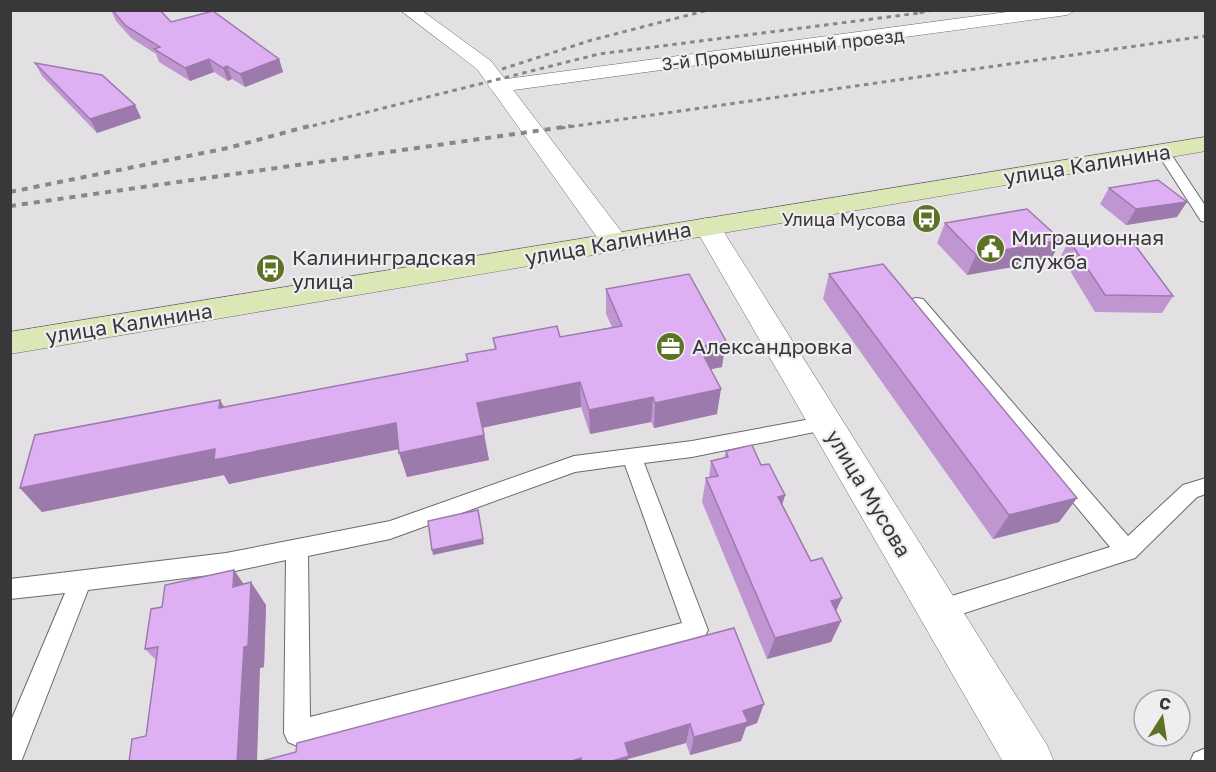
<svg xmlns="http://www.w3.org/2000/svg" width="1216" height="772" font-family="'Golos Text',sans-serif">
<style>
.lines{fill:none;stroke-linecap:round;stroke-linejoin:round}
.service-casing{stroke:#6b696c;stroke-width:2}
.minor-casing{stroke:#6b696c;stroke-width:1}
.tertiary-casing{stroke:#6b696c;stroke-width:1}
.secondary-casing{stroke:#6b696c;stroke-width:1}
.service{fill:#fff;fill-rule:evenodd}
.minor{fill:#fff;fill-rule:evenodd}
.tertiary{fill:#fff;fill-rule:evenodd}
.secondary{fill:#dbe7b5;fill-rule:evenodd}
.rail-far1{stroke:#888689;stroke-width:3;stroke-dasharray:4.5 4.5;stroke-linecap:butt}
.rail{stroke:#888689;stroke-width:4;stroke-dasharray:6 6;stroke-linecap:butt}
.wall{fill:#c096d2}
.shaded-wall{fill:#9c7aab}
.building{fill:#dfaff4;stroke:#9c7aab;stroke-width:1.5}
.labels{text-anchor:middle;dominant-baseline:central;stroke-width:4.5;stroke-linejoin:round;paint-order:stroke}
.far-street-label{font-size:18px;fill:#383739;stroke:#f0edf1}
.far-poi-label{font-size:18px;fill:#383739;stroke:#f0edf1;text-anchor:end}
.street-label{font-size:21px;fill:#383739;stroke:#f0edf1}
.poi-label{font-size:21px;fill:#383739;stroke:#f0edf1;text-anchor:start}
</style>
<rect width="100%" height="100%" fill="#e3e0e4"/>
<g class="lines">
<defs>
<g id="service">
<polygon points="1162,147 1167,148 1206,207 1206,222 1201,221 1156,151"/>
<polygon points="917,298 923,299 1128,536 1183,485 1206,478 1206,494 1197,497 1135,558 940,621 932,618 929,610 932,602 1110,547 911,307 909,303 911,299"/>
<path d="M 827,416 L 834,418 L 836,423 L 834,428 L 692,457 L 644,463 L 708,630 L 704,638 L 297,746 L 288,742 L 284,733 L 286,560 L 226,573 L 88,590 L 21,762 L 10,762 L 10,723 L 65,593 L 10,599 L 10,579 L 226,553 L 390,521 L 574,456 L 692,441 ZM 625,465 L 682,623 L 310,717 L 308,556 L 390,539 L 575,472 Z"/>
<polygon points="1206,748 1206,762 1190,762 1194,753"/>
</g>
<g id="minor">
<polygon points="1022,10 1076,10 1067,15 499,92 492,90 488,86 492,82 499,80"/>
<polygon points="707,218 716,220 720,226 1047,745 1054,762 1003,762 694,226 698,220"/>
</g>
<polygon id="tertiary" points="400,10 421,10 491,61 624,235 628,241 624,247 614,249 604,247 477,69"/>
<polygon id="secondary" points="1206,137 1206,151 10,354 10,332"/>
</defs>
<use href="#service" class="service-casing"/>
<use href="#minor" class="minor-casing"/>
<use href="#tertiary" class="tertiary-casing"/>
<use href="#secondary" class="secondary-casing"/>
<use href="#service" class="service"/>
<use href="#minor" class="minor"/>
<use href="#tertiary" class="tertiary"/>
<use href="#secondary" class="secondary"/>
<g class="rail-far1">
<polyline points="927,10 919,13 933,10"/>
<polyline points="502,69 592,40 708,10"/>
<polyline points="304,128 599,54 919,13"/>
<polyline points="561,128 1206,36"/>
</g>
<g class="rail">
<polyline points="10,192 228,148 309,126"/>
<polyline points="10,206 571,126"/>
</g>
</g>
<g class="wall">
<polygon points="111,10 160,10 171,22 279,59 283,72 245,87 232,79 228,81 214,72 190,81 159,62 156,54 131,38 116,21"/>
<polygon points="35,63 135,105 141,118 97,133 42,76"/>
<polygon points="1109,188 1177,217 1126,225 1100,204"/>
<polygon points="945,223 1051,260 967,275 937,243"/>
<polygon points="1069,240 1173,296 1162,313 1095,312 1061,256"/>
<polygon points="829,274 1077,498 1059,522 993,539 823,299"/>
<polygon points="606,289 722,367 711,369 717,414 654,428 651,422 590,434 581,407 483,427 489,460 407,477 399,449 229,484 224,475 42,512 20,488 220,400 224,407 468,361 495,349 493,338 560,337 612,327 606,314"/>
<polygon points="726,451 761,465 785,495 782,505 841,621 831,642 767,659 702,502 706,478 709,478 711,461 724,458"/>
<polygon points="234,570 243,584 266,605 264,667 260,668 146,736 156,660 145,649 162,607"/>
<polygon points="734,628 757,723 746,727 741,741 690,755 686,743 628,759 628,762 258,762 296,752"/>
</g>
<g class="shaded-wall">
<polygon points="209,59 214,72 190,81 185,68"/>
<polygon points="279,59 283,72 245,87 240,74"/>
<polygon points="227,66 232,79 228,81 223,68"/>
<polygon points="135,105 141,118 97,133 90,119"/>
<polygon points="1187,202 1177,217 1126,225 1136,209"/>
<polygon points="1061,240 1051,260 967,275 976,255"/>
<polygon points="726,341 722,367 696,372 699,347"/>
<polygon points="580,382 581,407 482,428 477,403"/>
<polygon points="721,389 717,414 654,428 655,403"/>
<polygon points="653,397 651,422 590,434 589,410"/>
<polygon points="220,400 234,425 219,408"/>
<polygon points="396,423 404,448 229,484 224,475 42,512 20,488 215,449"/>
<polygon points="484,435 489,460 407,477 399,453"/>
<polygon points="785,495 778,519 778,497"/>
<polygon points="1077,498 1059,522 993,539 1009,515"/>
<polygon points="478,510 484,544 433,555 432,550"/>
<polygon points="234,570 250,593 233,587"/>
<polygon points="251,582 266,605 264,667 260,668 257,762 237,762 244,647"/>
<polygon points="842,598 832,620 831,601"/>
<polygon points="841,621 831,642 767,659 775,638"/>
<polygon points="764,704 757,723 746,727 741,741 690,755 694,737 743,711"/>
<polygon points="690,724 686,743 628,759 628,762 609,762 625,743"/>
<polygon points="581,758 581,762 569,762"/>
</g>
<g class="building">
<polygon points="112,10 160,10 171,22 213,11 279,59 240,74 227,66 223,68 209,59 185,68 154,49 160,47 126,26"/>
<polygon points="35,63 102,75 135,105 90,119"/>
<polygon points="1158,180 1187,202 1136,209 1109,188"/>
<polygon points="1027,209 1061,240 976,255 945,223"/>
<polygon points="1069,240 1132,241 1173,296 1105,295"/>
<polygon points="883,264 1077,498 1009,515 829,274"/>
<polygon points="689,274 726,341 699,347 721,389 655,403 653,397 589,410 580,382 477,403 484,435 399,453 396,423 214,460 215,449 20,488 35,435 220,400 219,408 468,361 466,354 496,349 493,338 557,326 560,337 622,326 606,289"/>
<polygon points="752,445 761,465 769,464 785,495 778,497 811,561 822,558 842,598 831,601 841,621 775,638 706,478 718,476 711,461 728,457 726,451"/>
<polygon points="478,510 483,539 432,550 428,521"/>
<polygon points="234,570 233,587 251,582 248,646 244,647 237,762 129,762 132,739 146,736 158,647 145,649 151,609 162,607 165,585"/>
<polygon points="734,628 764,704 743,711 748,722 694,737 690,724 625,743 629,756 609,762 581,762 581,758 569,762 258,762 296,752 297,743"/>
</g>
<defs>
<symbol id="bus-disc" viewBox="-11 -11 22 22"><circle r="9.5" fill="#5c7325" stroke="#f0edf1"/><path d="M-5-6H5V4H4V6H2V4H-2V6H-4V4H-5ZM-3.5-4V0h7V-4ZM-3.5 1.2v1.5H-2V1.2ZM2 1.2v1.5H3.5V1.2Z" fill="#fff"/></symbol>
<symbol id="civic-disc" viewBox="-11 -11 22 22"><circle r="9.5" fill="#5c7325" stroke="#f0edf1"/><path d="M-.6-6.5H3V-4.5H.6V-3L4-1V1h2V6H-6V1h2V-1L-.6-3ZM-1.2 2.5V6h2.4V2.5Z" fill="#fff"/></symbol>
<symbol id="office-disc" viewBox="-11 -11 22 22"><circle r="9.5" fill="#5c7325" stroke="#f0edf1"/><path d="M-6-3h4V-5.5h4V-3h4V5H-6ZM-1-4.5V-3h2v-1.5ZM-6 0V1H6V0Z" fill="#fff"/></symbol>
</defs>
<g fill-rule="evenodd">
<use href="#bus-disc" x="910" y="202" width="33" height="33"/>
<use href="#civic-disc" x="974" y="232" width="33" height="33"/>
<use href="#bus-disc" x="254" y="252" width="33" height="33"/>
<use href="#office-disc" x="654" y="330" width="33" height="33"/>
</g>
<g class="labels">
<g class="far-street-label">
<text transform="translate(783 49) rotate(-7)">3-й Промышленный проезд</text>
</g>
<g class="far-poi-label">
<text x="906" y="219">Улица Мусова</text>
</g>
<g class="street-label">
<text transform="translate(1087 164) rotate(-9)">улица Калинина</text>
<text transform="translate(608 243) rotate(-10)">улица Калинина</text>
<text transform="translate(129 323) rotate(-9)">улица Калинина</text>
<text transform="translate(869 493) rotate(59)">улица Мусова</text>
</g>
<g class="poi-label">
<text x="1011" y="237">Миграционная<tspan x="1011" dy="24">служба</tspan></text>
<text x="292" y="257">Калининградская<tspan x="292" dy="24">улица</tspan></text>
<text x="692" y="346">Александровка</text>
</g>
</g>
<rect width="1216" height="772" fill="none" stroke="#383739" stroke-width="24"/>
<g transform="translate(1162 718) rotate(12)"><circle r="28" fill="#f0edf1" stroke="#a6a4a7" stroke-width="1.5"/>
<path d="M0-4.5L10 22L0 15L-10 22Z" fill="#5c7325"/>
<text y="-9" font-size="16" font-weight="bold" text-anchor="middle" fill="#383739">С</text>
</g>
</svg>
